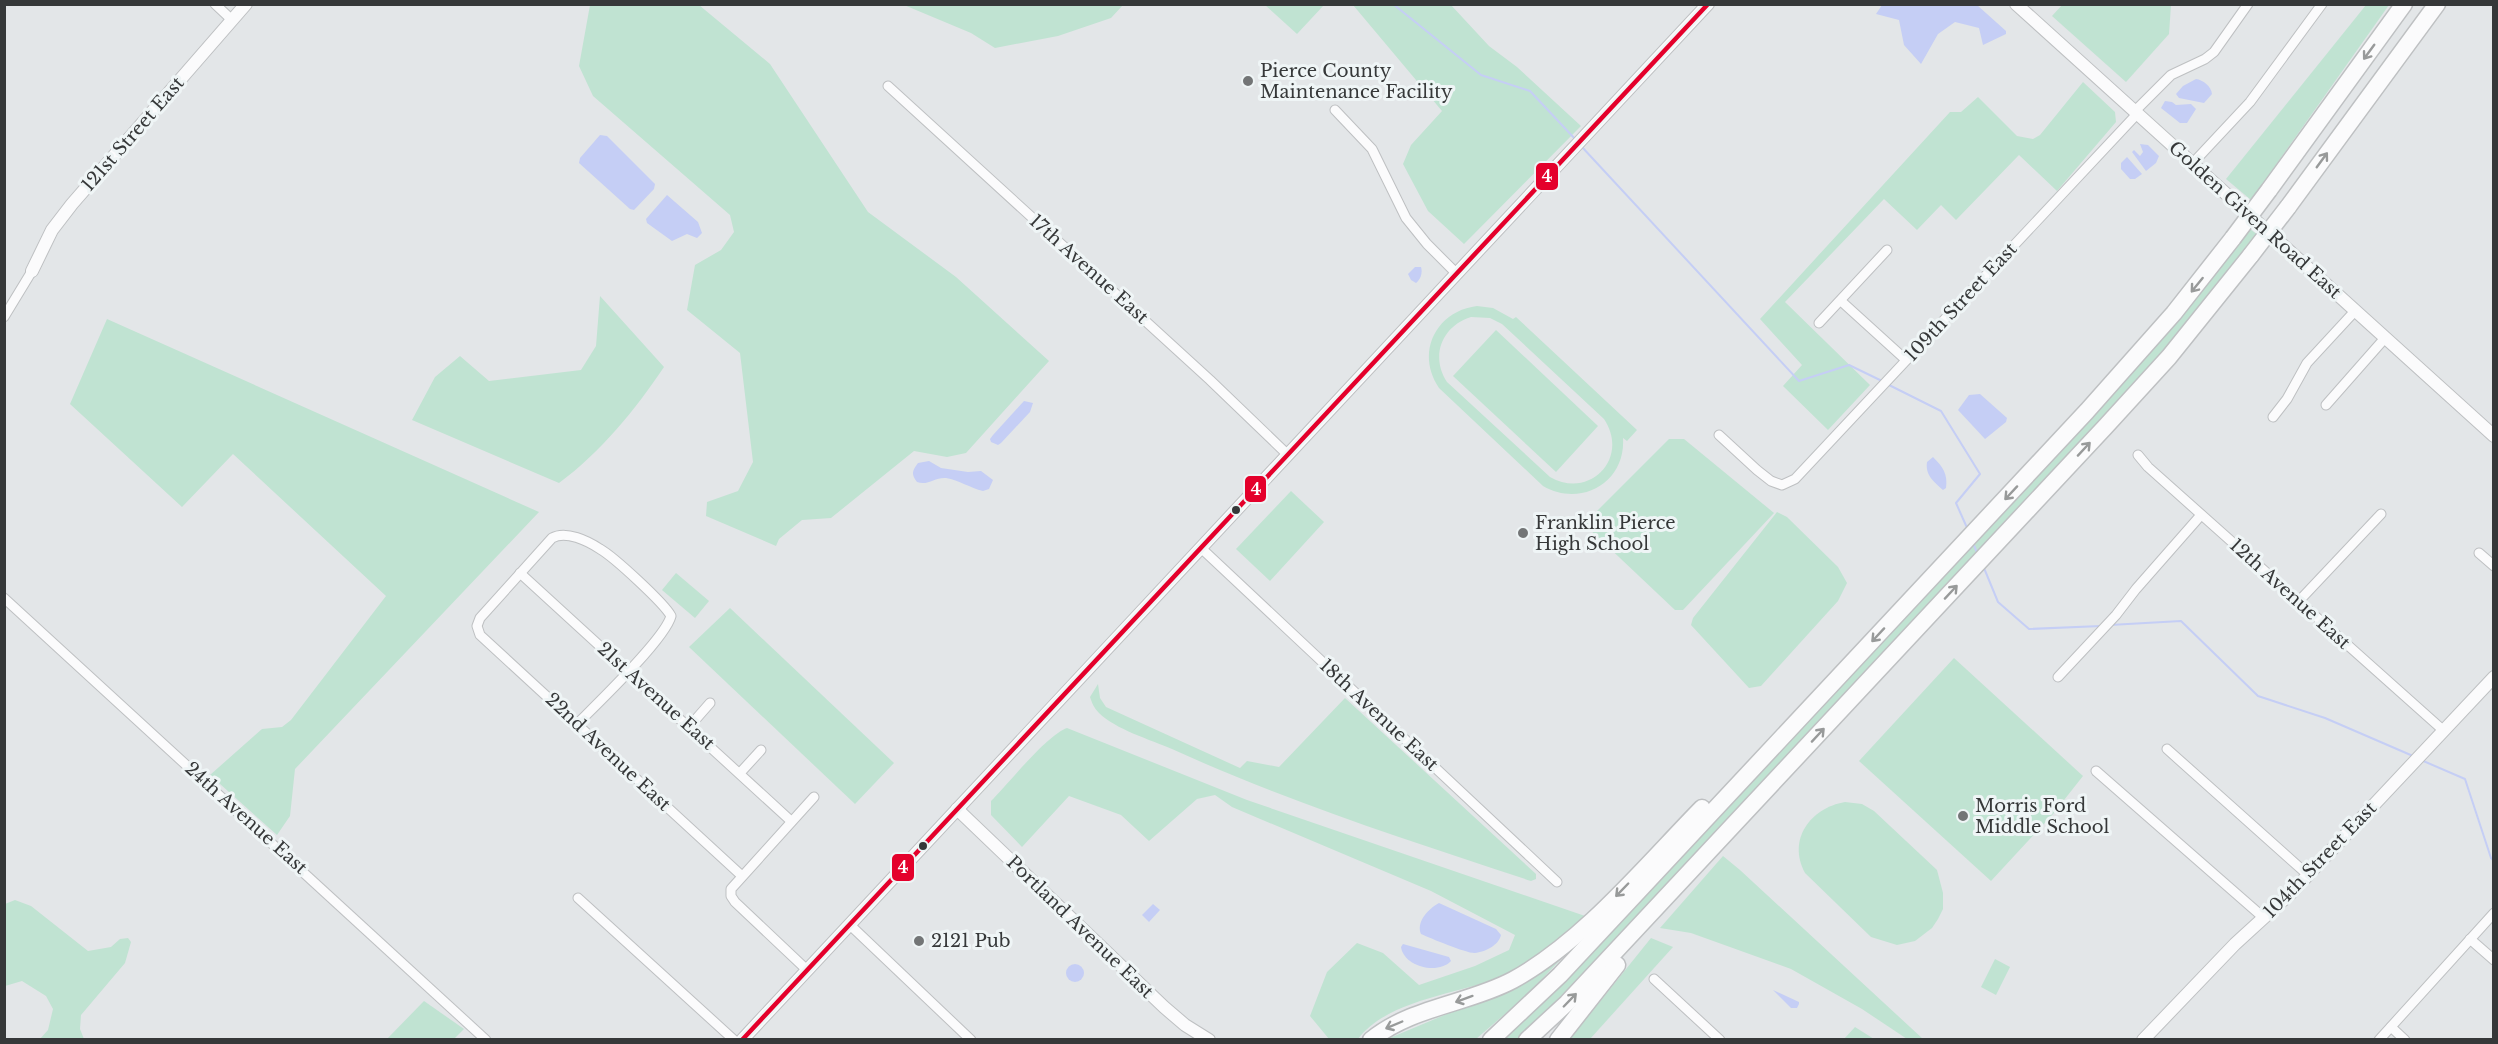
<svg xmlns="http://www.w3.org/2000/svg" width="2498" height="1044" font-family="'Libre Baskerville',serif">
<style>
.green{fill:#c0e3d2;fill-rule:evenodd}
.water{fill:#c5cef5}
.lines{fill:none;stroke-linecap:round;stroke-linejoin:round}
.stream{stroke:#c5cef5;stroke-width:2}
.street-casing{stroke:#bec0c2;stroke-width:11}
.secondary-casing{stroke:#bec0c2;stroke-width:14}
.highway-casing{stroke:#bec0c2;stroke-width:19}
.street{stroke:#fbfbfc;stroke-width:9}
.secondary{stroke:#fbfbfc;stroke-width:12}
.highway{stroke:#fbfbfc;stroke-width:16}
.highway-bridge-casing{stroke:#bec0c2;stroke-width:19;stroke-linecap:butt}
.highway-bridge{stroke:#fbfbfc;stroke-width:16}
.bus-1-casing{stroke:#eff5f6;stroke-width:9}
.bus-1{stroke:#e4002b;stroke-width:4.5}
.oneway{stroke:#989a9a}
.poi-dot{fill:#737576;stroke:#eff5f6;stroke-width:2}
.bus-dot{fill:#363839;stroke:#eff5f6;stroke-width:2}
.labels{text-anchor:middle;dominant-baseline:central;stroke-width:6;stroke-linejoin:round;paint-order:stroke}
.poi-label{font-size:18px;fill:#363839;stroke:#eff5f6;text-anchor:start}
.street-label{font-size:18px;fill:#363839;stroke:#eff5f6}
.line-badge{stroke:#eff5f6;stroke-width:2}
.badge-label{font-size:16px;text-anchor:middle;font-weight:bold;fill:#fff}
</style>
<rect width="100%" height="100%" fill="#e3e6e8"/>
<g class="green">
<polygon points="2063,4 2171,5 2169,34 2126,82 2052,16"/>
<polygon points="590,5 699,5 770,64 868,212 956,277 1049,361 966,453 947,457 914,451 831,518 802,520 779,539 776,546 706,516 707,502 738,491 753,462 740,353 687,310 695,265 721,250 734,232 730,215 593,96 579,66"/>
<polygon points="904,5 1123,5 1111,18 1058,36 995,48 971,33"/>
<polygon points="1265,5 1324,5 1297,34"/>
<polygon points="1353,5 1451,5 1489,46 1517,67 1581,126 1464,244 1428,211 1403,164 1411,145 1442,111"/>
<polygon points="2366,5 2389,5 2251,200 2226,179"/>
<polygon points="2083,82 2115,112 2116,122 2057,191 2019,155 1956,220 1941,205 1917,230 1884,199 1785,302 1870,385 1828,430 1783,386 1802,365 1760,319 1950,112 1961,112 1978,97 2017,136 2033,139 2040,135"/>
<polygon points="2250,229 2258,235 2145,373 1559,1002 1519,1039 1504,1040 1546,999"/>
<path d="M 600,296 L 664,367 C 635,410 601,452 559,483 L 412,420 L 435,377 L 460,356 L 489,381 L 581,370 L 596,346 Z"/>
<path d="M 1477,306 L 1493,308 L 1513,319 L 1516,317 L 1637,430 L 1627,441 L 1623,438 C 1626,482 1581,508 1543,486 L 1439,388 C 1415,353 1436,311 1477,306 ZM 1471,317 L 1490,318 L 1502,324 L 1604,419 C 1630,458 1590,500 1550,477 L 1447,382 C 1430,356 1442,326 1471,317 Z"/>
<polygon points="107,319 539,512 295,769 290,816 277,835 210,775 262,729 282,727 291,720 386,596 233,454 182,507 70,404"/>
<polygon points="1496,330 1598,426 1556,472 1453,376"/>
<polygon points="1669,439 1684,439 1774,513 1683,610 1675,610 1584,524"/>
<polygon points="1291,491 1324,522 1270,581 1236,549"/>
<polygon points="1777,512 1787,517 1838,567 1847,583 1838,601 1761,686 1749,688 1691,625 1693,618"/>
<polygon points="676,573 709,601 695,618 662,590"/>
<polygon points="730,608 894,763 855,804 689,647"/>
<polygon points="1954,658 2083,776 2053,814 1991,881 1859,761"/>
<path d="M 1098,684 L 1100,698 L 1106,707 L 1240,768 L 1247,761 L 1279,767 L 1345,698 L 1536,874 L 1536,879 L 1531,881 C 1410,841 1288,802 1172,749 C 1151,740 1115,729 1099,713 C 1094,708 1092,703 1090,697 Z"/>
<path d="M 1067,728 L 1247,800 L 1588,917 C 1563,937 1538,960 1509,974 C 1463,994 1389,998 1358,1039 L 1329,1039 L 1310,1016 L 1327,972 L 1357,943 L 1383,953 L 1419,985 L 1475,966 L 1509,950 L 1515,935 L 1431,891 L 1232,807 L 1215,795 L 1197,799 L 1149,841 L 1121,815 L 1069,796 L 1022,847 L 991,815 L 991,801 C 1008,784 1047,735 1067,728 Z"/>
<path d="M 1845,802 L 1862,804 L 1874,811 L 1937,870 L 1943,893 L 1943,909 L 1938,919 L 1932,928 L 1915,941 L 1897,945 L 1871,937 L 1805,873 C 1787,840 1810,808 1845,802 Z"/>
<polygon points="1723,856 1740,870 1923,1039 1907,1039 1862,1009 1791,969 1691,933 1660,928"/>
<polygon points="15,900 31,906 88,951 111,947 120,939 128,938 131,942 125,963 81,1015 80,1029 84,1039 40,1039 48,1030 53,1009 46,996 22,981 5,986 5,904"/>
<polygon points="1651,938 1673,947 1590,1039 1569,1040"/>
<polygon points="1577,942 1528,994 1476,1039 1385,1040 1504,990"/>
<polygon points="1995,959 2010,967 1996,995 1981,987"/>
<polygon points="424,1001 464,1029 454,1039 387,1039"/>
<polygon points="1855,1027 1874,1039 1844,1039"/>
</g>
<g class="water">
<polygon points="1882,5 1977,5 2006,31 2006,34 1983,45 1979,28 1955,22 1938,34 1921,64 1904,45 1899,20 1876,14"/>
<path d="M 2196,79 C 2203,80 2211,86 2212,94 L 2204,103 L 2179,98 L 2176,94 L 2183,86 Z"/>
<polygon points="2165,101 2172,102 2176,105 2191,104 2196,109 2187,123 2180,123 2161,108"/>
<polygon points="600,135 607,136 655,184 654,189 634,210 630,209 579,163 580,158"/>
<polygon points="2140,144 2148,145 2159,156 2156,163 2146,171 2132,152 2134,150 2140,156 2143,152"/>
<polygon points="2127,157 2142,174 2135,179 2130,179 2121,169 2121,163"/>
<polygon points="667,195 698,222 702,233 697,238 687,234 672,241 647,223 646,219"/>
<path d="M 1415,267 L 1421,267 C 1423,273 1420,280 1416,283 L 1411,280 L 1408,274 Z"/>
<polygon points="1980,394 2007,418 2006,422 1985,439 1958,410 1969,395"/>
<polygon points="1024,401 1033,403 1030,412 1001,443 998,445 991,442 990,439 993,435"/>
<path d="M 1933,457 C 1943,467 1948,474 1946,488 L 1943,490 C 1934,482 1925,475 1927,462 Z"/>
<path d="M 929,461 L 941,468 L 968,472 L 981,471 L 993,480 L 989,489 L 983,491 C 970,488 959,480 946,478 C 935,477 928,486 917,482 C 911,474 912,471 918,463 Z"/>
<path d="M 1439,903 L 1496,929 L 1501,935 C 1499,945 1485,952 1475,953 C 1468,954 1430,938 1421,934 C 1416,922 1428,909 1439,903 Z"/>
<polygon points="1153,904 1160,910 1149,922 1142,915"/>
<path d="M 1403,944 L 1449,957 L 1451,961 C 1438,975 1404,967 1401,947 Z"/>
<circle cx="1075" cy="973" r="9"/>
<polygon points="1773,990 1799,1002 1799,1004 1797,1008 1791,1008"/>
</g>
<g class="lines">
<g class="stream">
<polyline points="1393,4 1481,75 1530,91 1576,140"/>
<polyline points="1582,147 1799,381 1849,365 1882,381"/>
<polyline points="1887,384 1941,411 1980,474 1956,503 1968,530"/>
<polyline points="1973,543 1978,555"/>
<polyline points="1984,568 1998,602 2029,629 2101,626"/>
<polyline points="2110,625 2181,621 2258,696 2325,718 2413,756"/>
<polyline points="2421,760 2465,779 2491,858 2494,861"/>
</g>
<defs>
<g id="street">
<polyline points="215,4 232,20"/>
<polyline points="888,86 1210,380 1288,455"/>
<polyline points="1335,110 1372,149 1406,218 1427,244 1457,274"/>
<polyline points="2134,112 2171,75 2205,59 2214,52 2248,4"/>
<polyline points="2192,164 2250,102 2322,4"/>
<polyline points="1841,301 1906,360"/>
<polyline points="4,317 32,271"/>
<polyline points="1819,323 1887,250"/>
<polyline points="2326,405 2385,338"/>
<polyline points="2273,417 2287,399 2307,363 2355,311"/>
<polyline points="1719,435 1757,470 1771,481 1782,485 1795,479 2137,114"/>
<polyline points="2138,455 2148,467 2444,731"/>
<polyline points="1201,548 1557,882"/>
<polyline points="2479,553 2494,566"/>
<polyline points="520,573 791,821"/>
<polyline points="4,598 486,1040"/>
<polyline points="2298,602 2381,514"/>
<polyline points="2058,677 2116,615 2136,589 2201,515"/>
<path d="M 577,724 C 597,704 665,639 671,616 C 664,603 614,557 600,549 C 588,541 566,530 552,538 L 480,618 L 477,626 L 480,635 L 742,876"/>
<polyline points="689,727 710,703"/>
<polyline points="2167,749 2308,875"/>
<polyline points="2096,771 2264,918"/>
<polyline points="740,773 761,750"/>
<polyline points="578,898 734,1040"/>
<polyline points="849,924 971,1040"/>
<polyline points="2470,939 2494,960"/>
<polyline points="807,970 735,902 731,896 731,889 814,797"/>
<polyline points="1654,979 1720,1040"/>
<polyline points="2391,1027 2405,1040"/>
<polyline points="2379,1040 2494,913"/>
</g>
<g id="secondary">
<polyline points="2016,4 2494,436"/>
<polyline points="32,271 52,230 72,204 246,4"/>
<polyline points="957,809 1164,1007 1185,1025 1209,1040"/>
<polyline points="742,1040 1708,4"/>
<polyline points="2143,1040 2235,944 2292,892 2494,677"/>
</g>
<g id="highway">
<polyline points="2269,190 2404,4"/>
<polyline points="2288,207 2437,4"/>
<path d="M 1371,1040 C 1411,1007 1468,1004 1513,980 C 1584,941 1646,865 1702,808"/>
<polyline points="1491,1040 1560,975 2087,411 2174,313 2233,238"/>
<polyline points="1527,1040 1567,1003 2106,426 2169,357 2251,255"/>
<polyline points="1558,1040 1617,965"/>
</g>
</defs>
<use href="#street" class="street-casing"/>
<use href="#secondary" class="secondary-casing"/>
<use href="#highway" class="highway-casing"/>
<use href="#street" class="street"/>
<use href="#secondary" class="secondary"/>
<use href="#highway" class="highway"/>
<defs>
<g id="highway-bridge">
<polyline points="2233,238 2269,190"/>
<polyline points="2251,255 2288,207"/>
</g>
</defs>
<use href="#highway-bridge" class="highway-bridge-casing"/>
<use href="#highway-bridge" class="highway-bridge"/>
<defs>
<polyline id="bus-1" points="742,1040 1708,4"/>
</defs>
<use href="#bus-1" class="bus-1-casing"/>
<use href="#bus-1" class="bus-1"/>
</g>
<defs><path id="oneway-shaft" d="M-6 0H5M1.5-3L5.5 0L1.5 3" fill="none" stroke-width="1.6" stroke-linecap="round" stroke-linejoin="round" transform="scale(1.5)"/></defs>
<g class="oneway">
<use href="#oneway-shaft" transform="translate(2369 52) rotate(126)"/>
<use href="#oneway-shaft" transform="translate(2322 160) rotate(-54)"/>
<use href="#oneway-shaft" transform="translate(2197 285) rotate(129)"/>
<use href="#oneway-shaft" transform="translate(2084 449) rotate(-47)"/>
<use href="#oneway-shaft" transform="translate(2011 493) rotate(133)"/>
<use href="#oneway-shaft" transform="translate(1951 592) rotate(-47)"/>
<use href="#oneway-shaft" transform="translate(1878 635) rotate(133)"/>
<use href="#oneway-shaft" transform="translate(1818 735) rotate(-47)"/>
<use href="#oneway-shaft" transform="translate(1622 890) rotate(134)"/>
<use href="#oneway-shaft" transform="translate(1464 999) rotate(160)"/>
<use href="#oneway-shaft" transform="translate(1570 1000) rotate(-46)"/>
<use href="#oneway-shaft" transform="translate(1394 1025) rotate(157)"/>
</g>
<g class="poi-dot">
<circle cx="1248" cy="81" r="6"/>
<circle cx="1523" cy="533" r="6"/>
<circle cx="1963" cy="816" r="6"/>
<circle cx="919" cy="941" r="6"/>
</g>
<g class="bus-dot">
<circle cx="1236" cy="510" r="5"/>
<circle cx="923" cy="846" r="5"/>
</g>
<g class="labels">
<g class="poi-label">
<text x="1260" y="71">Pierce County<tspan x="1260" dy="21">Maintenance Facility</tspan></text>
<text x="1535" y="523">Franklin Pierce<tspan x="1535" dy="21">High School</tspan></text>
<text x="1975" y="806">Morris Ford<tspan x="1975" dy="21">Middle School</tspan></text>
<text x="931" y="941">2121 Pub</text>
</g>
<g class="street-label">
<text transform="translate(133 134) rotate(-49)">121st Street East</text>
<text transform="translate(2255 220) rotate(42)">Golden Given Road East</text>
<text transform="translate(1089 269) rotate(42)">17th Avenue East</text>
<text transform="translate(1961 302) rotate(-47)">109th Street East</text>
<text transform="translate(2290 594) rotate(42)">12th Avenue East</text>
<text transform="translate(656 696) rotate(42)">21st Avenue East</text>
<text transform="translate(1379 715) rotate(43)">18th Avenue East</text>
<text transform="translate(608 752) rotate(43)">22nd Avenue East</text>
<text transform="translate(246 818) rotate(42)">24th Avenue East</text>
<text transform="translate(2320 860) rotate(-46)">104th Street East</text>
<text transform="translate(1080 927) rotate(44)">Portland Avenue East</text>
</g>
</g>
<g class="line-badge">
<rect x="1535" y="162" width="24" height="29" rx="6" fill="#e4002b"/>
<rect x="1244" y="475" width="23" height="28" rx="6" fill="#e4002b"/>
<rect x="891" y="853" width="24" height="29" rx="6" fill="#e4002b"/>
</g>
<g class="badge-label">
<text x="1547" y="182">4</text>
<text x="1256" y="495">4</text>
<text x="903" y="873">4</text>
</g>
<rect width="2498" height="1044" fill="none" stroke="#363839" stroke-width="12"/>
</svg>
